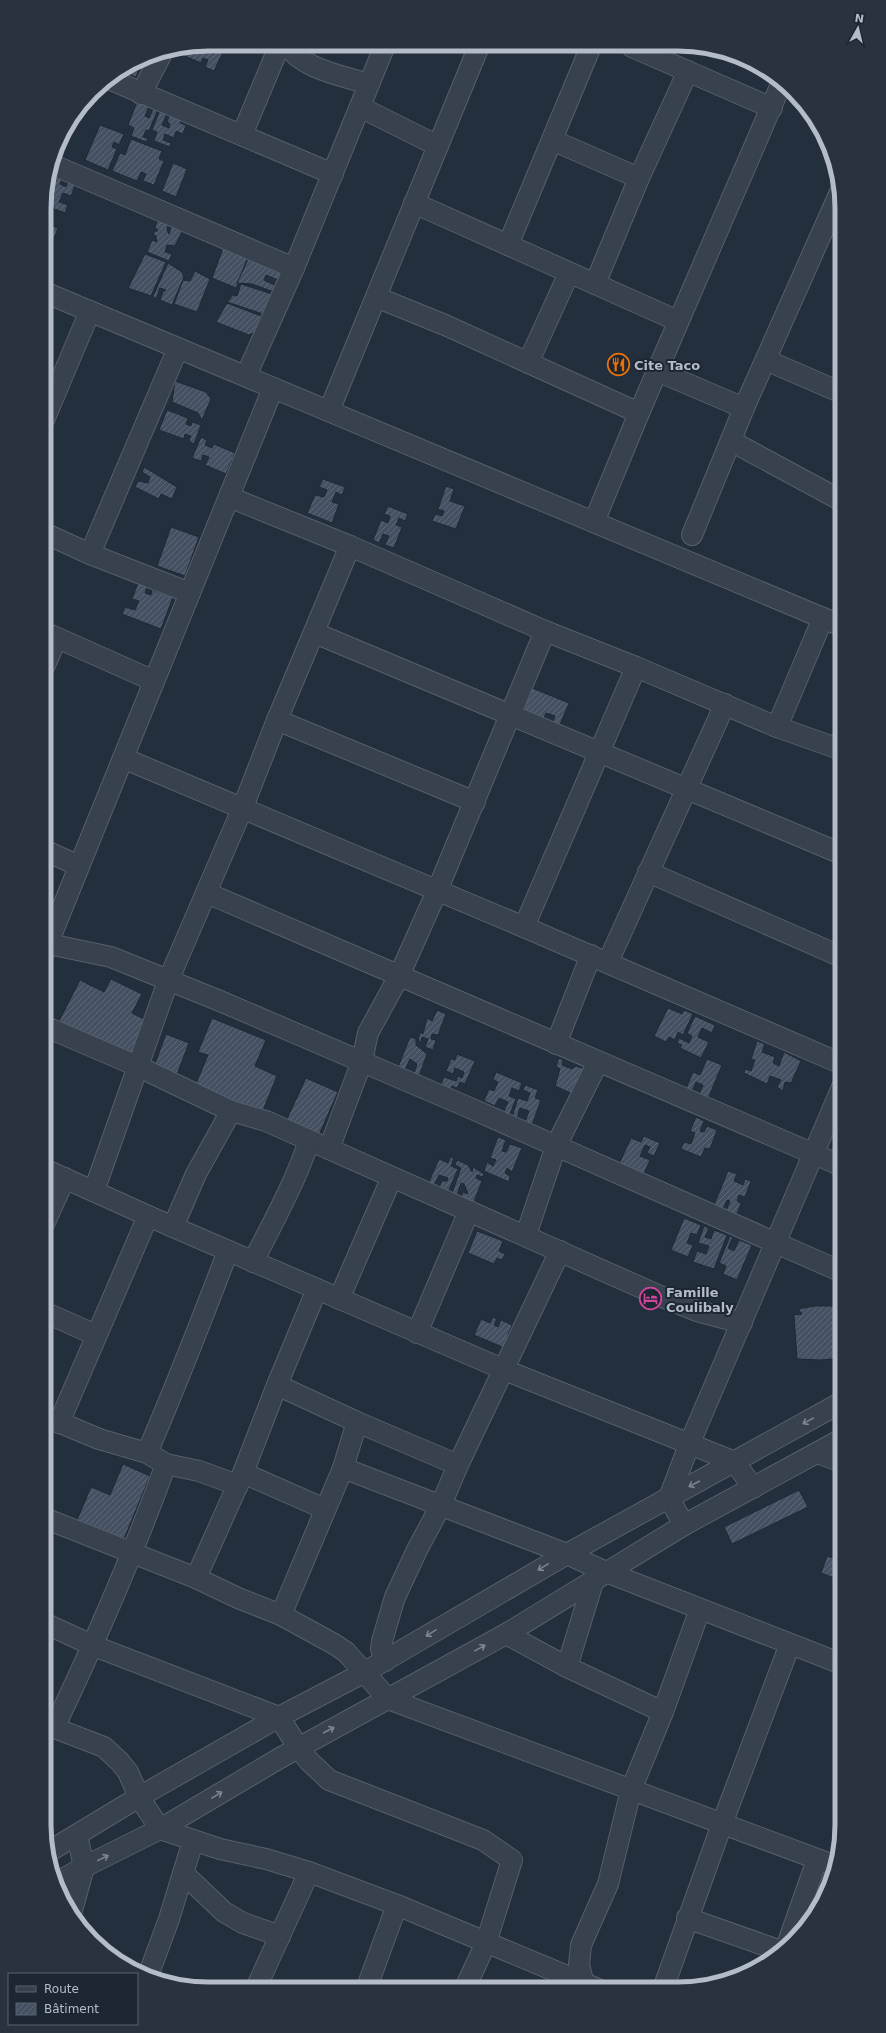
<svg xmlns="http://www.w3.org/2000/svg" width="886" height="2033" font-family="'DejaVu Sans',sans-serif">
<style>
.building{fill:url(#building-hatch);stroke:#1f2835}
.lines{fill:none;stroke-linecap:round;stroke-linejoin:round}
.minor-casing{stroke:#565f6c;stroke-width:22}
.minor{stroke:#38414e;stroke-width:20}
.oneway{stroke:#7c8592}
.labels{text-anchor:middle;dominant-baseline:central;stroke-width:4;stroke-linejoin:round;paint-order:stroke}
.poi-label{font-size:13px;font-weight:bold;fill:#b4bcc9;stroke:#1d2633;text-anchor:start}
.rim{fill:none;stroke:#b4bcc9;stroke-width:5}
</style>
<defs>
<pattern id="building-hatch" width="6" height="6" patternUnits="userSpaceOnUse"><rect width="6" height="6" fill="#455162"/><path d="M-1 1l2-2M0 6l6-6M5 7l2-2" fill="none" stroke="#5d6877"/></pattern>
</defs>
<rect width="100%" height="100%" fill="#242f3e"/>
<g class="building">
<polygon points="208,44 211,45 208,51 214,54 217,47 224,50 214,71 205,67 208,60 203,58 201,63 180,54 182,49 189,51 191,47"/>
<polygon points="143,58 136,77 125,73 127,68"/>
<polygon points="98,87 101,89 97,99 91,97"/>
<polygon points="86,102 81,117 76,115"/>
<polygon points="137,102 149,106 145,116 149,118 154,107 158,109 149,131 146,130 143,137 148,138 146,142 131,136 134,128 128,125"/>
<polygon points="160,110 167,113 162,125 169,128 170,124 167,122 170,114 182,119 180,123 186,125 183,134 176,131 174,138 165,134 163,140 171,143 170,147 154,141 157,132 152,130"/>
<polygon points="100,125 124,134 119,145 114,142 112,147 117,149 108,170 85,160"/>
<polygon points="131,139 162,151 159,159 164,161 154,185 143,181 146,174 141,172 137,181 112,171 120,153 125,155"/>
<polygon points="173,163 187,169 176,197 162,191"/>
<polygon points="55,171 64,174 60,184 66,187 70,177 77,180 71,196 63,193 59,202 68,205 65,213 44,205 44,199"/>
<polygon points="159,216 169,220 167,230 169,234 173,222 184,227 175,246 167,245 165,252 172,254 169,261 147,252 152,240 157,242 156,236 153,234 155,231 158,231 155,227"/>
<polygon points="49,225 58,228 50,249 44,247 44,231 46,231"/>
<polygon points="225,243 249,254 236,288 212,278"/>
<polygon points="145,254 166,262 151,296 128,288"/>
<polygon points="249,257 282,268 278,280 266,275 264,280 276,286 274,292 252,284 237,283"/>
<polygon points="168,263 182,272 184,277 172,305 160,300 163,292 166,290 160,288 156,299 153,296"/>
<polygon points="195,271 210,279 197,312 174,304 183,280 190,281"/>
<polygon points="241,284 272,294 263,314 227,302 230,299 232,295 237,296"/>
<polygon points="227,303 261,316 256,332 249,335 216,322"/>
<polygon points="175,381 206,392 211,399 202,420 198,413 172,402"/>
<polygon points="167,410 188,418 186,424 191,426 192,422 201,425 194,444 189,441 191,436 185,434 184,439 159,430"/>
<polygon points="201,437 207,440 205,445 212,448 214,444 235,453 226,474 205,465 209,457 203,455 201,461 192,458"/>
<polygon points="144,467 177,487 172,499 161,494 159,499 135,487 138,481 148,483 150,477 142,472"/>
<polygon points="323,479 345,487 342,495 336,492 332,502 339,504 332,523 307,513 315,495 324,497 327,490 319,487"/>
<polygon points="446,486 454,489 450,501 465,506 456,529 432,521 435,514 442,516 444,511 438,509"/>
<polygon points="388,506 408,514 405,521 399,518 396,525 402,527 394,548 385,545 389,536 383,534 379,543 373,540 381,520 388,523 390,516 384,514"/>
<polygon points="171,527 199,537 185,576 157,566"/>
<polygon points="138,583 147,587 145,593 151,595 152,590 173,597 161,629 122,614 125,607 135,610 139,601 132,599"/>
<polygon points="532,688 569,703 559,727 552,724 555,716 546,713 543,720 522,712"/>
<polygon points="111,979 142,994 132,1013 150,1022 131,1058 59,1021 80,980 104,992"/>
<polygon points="668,1008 682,1014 684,1010 693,1014 683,1035 678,1032 675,1040 669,1037 666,1042 654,1036"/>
<polygon points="437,1010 446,1014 438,1035 432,1034 431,1039 436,1040 433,1050 425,1047 428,1039 422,1037 421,1042 418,1041 420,1032 423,1034 427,1018 432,1021"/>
<polygon points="695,1016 715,1025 712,1033 702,1028 698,1037 709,1042 701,1058 680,1048 682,1045 677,1043 679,1038 689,1043 692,1036 687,1033"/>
<polygon points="212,1018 266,1040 255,1066 277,1076 262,1113 195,1086 208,1055 198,1052"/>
<polygon points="166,1034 189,1043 176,1077 153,1069"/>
<polygon points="410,1037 416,1039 416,1045 427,1054 418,1079 413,1077 417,1064 410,1059 405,1070 397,1070"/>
<polygon points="757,1041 765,1044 762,1052 775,1057 773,1063 779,1066 784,1052 801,1061 791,1083 785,1082 783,1091 777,1087 781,1080 770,1076 767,1084 744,1073 745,1069 751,1071 755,1060 751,1059"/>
<polygon points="457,1054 475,1061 465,1084 460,1082 457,1088 452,1086 450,1091 440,1087 444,1077 456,1081 458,1076 462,1078 464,1072 455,1068 453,1074 446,1071 451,1059 455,1060"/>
<polygon points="559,1058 563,1060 562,1065 572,1069 576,1066 585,1069 575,1095 555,1086 560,1069 556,1066"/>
<polygon points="707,1059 722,1065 707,1101 698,1097 703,1085 696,1082 691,1094 685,1091 693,1072 700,1075"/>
<polygon points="496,1072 522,1083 519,1091 512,1088 509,1096 516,1099 509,1116 503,1113 508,1102 499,1098 495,1106 484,1101 489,1089 494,1091 498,1082 493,1080"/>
<polygon points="306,1078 338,1092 318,1137 285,1123"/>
<polygon points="525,1085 538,1090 535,1098 541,1100 532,1125 525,1122 529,1111 520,1108 517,1118 512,1117 518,1098 527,1101 530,1093 523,1090"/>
<polygon points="696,1117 704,1121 700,1131 704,1132 707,1126 717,1130 710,1149 705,1148 701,1157 681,1149 684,1142 691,1144 695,1133 690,1131"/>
<polygon points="644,1136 660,1143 654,1156 647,1153 650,1147 645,1145 640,1156 650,1160 643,1176 619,1164 631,1138 641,1142"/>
<polygon points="498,1137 506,1140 502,1151 506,1152 510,1144 522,1148 512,1172 507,1168 505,1173 510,1176 509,1182 484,1171 487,1162 493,1166 496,1160 490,1158"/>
<polygon points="450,1157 454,1158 451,1166 458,1169 448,1192 444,1188 443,1192 438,1190 442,1181 447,1181 448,1178 439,1175 434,1185 428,1184 439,1159 448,1163"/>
<polygon points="457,1160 468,1165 472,1172 473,1167 484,1174 483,1177 477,1175 476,1178 482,1181 473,1204 460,1199 463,1192 468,1194 464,1184 461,1183 457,1195 452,1193 461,1168 455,1165"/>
<polygon points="728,1171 737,1174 734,1181 743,1185 745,1179 751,1181 745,1197 739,1195 737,1201 741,1203 736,1216 726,1211 730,1201 727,1200 723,1209 714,1205"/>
<polygon points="684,1218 701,1225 697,1235 691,1233 687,1243 693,1245 688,1257 671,1250"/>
<polygon points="704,1226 709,1228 705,1237 711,1239 714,1230 727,1235 714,1269 693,1262 697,1251 706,1254 709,1246 698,1243"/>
<polygon points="477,1231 503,1241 499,1251 505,1254 502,1260 497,1258 494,1264 468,1253"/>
<polygon points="730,1236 733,1237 728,1248 734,1251 739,1240 752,1245 737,1280 723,1274 726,1266 719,1263"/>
<polygon points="815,1306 842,1306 842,1358 821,1360 797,1359 794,1315 802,1314 798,1309"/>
<polygon points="493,1317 497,1319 494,1325 498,1327 501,1320 512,1325 507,1337 512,1340 507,1349 474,1335 481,1319 490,1323"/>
<polygon points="123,1464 150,1476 124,1539 77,1520 91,1487 110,1495"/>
<polygon points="799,1490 808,1507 732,1544 724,1527"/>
<polygon points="827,1556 842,1561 842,1581 821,1573"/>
</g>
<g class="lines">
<defs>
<g id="minor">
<path d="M 286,44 C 303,70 341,75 368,84"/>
<polyline points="632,47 772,108"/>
<polyline points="109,79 333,174"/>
<polyline points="141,94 162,53"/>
<polyline points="360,107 438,146"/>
<polyline points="242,135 280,44"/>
<polyline points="552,140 639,178"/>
<polyline points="53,165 294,268"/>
<polyline points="414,203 678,321"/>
<polyline points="508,245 591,46"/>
<polyline points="595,284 639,178 688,71"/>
<polyline points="44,292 842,626"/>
<polyline points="376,297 445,325 639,413"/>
<polyline points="766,360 842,393"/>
<polyline points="528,363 569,273"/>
<polyline points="657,371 744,408"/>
<polyline points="246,376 294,268 385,45"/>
<polyline points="329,411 479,46"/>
<polyline points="44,420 90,311"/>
<polyline points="731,441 842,501"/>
<polyline points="229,497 350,546 545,631 636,667 777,727 823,618"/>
<polyline points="594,522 639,413 782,82"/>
<polyline points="44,533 90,554 190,593"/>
<polyline points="692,535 744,408 840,192"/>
<polyline points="90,554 178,348"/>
<polyline points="44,632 154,681"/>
<polyline points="315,633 842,854"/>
<polyline points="44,667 57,638"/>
<polyline points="277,720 475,802"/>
<polyline points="777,727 842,750"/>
<polyline points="123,758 524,927 842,1064"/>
<polyline points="44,850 79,866"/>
<polyline points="648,872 842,957"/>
<polyline points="207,893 842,1166"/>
<polyline points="524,927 636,667"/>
<polyline points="44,943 111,957 220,1001 470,1108 842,1272"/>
<polyline points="44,953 273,388"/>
<polyline points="608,962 725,704"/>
<polyline points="44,1026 137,1066 231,1111 266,1121 660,1296 697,1311 742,1323"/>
<polyline points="556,1044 591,955"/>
<polyline points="329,1149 362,1061 368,1033 399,976 437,891 545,631"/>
<polyline points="44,1169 173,1227 512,1373 735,1462 753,1488"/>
<polyline points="94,1191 168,981 243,807 277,720 350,546"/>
<polyline points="44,1224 65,1178"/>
<polyline points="173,1227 196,1174 231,1111"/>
<polyline points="526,1235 556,1146 598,1062"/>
<path d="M 253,1262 C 273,1222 295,1183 309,1141"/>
<polyline points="339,1299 392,1177"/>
<polyline points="44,1312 96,1335"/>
<polyline points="417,1333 469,1211"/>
<polyline points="277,1385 357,1422 458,1465"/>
<polyline points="44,1416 99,1439 147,1453 166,1464 199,1471 238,1485"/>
<polyline points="59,1423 148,1216"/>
<path d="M 147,1453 C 176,1386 202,1319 228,1251"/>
<polyline points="817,1453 842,1462"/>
<polyline points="343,1468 567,1554 606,1572 842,1664"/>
<polyline points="243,1473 325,1509"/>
<polyline points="44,1518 196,1578 238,1598 281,1615 334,1644 346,1652 388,1699 836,1866"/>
<polyline points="684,1525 669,1498 689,1445 842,1087"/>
<polyline points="196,1578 243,1473 277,1385 317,1289"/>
<polyline points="281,1615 343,1468 357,1422"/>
<polyline points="44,1623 94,1646 279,1717 298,1747 309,1761 329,1780 483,1840 512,1860 486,1943 465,1988"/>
<polyline points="506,1634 567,1667 663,1712"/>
<polyline points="385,1661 381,1649 382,1641 395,1597 417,1550 441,1505 458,1465 560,1251"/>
<polyline points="567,1667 594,1579"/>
<polyline points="44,1724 104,1747 120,1762 128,1772 139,1797 160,1829 220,1849 266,1859 309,1872 397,1905 598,1989"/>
<path d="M 54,1728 C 96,1640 133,1555 166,1464"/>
<polyline points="48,1852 139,1797 279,1717 365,1672 567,1554 842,1402"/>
<polyline points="183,1873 224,1912 243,1923 280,1936"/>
<polyline points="56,1883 84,1867 160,1829 280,1758 506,1634 684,1525 842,1439"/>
<polyline points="71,1914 84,1867 77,1835"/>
<polyline points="687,1918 781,1951"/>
<polyline points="787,1945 817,1860"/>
<polyline points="148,1976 169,1919 193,1841"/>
<polyline points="584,1984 579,1965 581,1945 608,1884 631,1790 663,1712 700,1609"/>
<polyline points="257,1986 309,1872"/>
<polyline points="367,1987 397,1905"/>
<polyline points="663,1989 722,1824 790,1644"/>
</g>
</defs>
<use href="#minor" class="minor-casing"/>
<use href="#minor" class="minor"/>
</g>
<defs><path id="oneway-shaft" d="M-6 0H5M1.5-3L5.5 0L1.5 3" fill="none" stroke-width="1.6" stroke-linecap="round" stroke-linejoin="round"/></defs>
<g class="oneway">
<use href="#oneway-shaft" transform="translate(808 1421) rotate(151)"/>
<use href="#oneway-shaft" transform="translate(694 1484) rotate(152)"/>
<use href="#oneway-shaft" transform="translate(543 1567) rotate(149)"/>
<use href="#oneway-shaft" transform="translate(431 1633) rotate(149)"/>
<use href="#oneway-shaft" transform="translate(480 1648) rotate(-29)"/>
<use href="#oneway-shaft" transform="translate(329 1730) rotate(-28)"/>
<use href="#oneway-shaft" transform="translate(217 1795) rotate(-31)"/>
<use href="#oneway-shaft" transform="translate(103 1858) rotate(-26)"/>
</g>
<defs>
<symbol id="restaurant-ring" viewBox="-11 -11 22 22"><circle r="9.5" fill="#1d2633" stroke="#e8710a" stroke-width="1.5"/><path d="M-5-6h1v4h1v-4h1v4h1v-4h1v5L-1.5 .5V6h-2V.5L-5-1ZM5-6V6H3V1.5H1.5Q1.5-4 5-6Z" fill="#e8710a"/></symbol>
<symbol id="hotel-ring" viewBox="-11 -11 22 22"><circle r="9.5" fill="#1d2633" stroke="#d1479c" stroke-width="1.5"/><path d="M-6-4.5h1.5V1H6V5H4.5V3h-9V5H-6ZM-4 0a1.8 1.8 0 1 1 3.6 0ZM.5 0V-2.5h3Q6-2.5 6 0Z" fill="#d1479c"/></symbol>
</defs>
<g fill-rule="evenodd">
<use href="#restaurant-ring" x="606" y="352" width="25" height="25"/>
<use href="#hotel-ring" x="638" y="1286" width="25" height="25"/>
</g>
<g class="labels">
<g class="poi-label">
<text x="634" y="365">Cite Taco</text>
<text x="666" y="1292">Famille<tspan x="666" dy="15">Coulibaly</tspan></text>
</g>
</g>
<path d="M0 0H886V2033H0ZM208 51H678A157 157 0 0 1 835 208V1825A157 157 0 0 1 678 1982H208A157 157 0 0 1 51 1825V208A157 157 0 0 1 208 51Z" fill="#29323f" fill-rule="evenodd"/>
<path class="rim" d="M208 51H678A157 157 0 0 1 835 208V1825A157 157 0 0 1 678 1982H208A157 157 0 0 1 51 1825V208A157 157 0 0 1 208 51Z"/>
<rect x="8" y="1973" width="130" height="52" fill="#1d2633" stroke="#59626f"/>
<rect x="16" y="1986" width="20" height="6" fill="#38414e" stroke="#59626f"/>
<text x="44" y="1993" font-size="12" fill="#b4bcc9">Route</text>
<rect x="16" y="2003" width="20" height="12" fill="url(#building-hatch)" stroke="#59626f"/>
<text x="44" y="2013" font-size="12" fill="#b4bcc9">Bâtiment</text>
<g transform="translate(858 28) rotate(8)" stroke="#1d2633" stroke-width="3" paint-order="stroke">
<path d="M0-3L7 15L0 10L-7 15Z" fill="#b4bcc9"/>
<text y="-6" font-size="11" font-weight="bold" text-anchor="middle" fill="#b4bcc9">N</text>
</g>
</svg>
